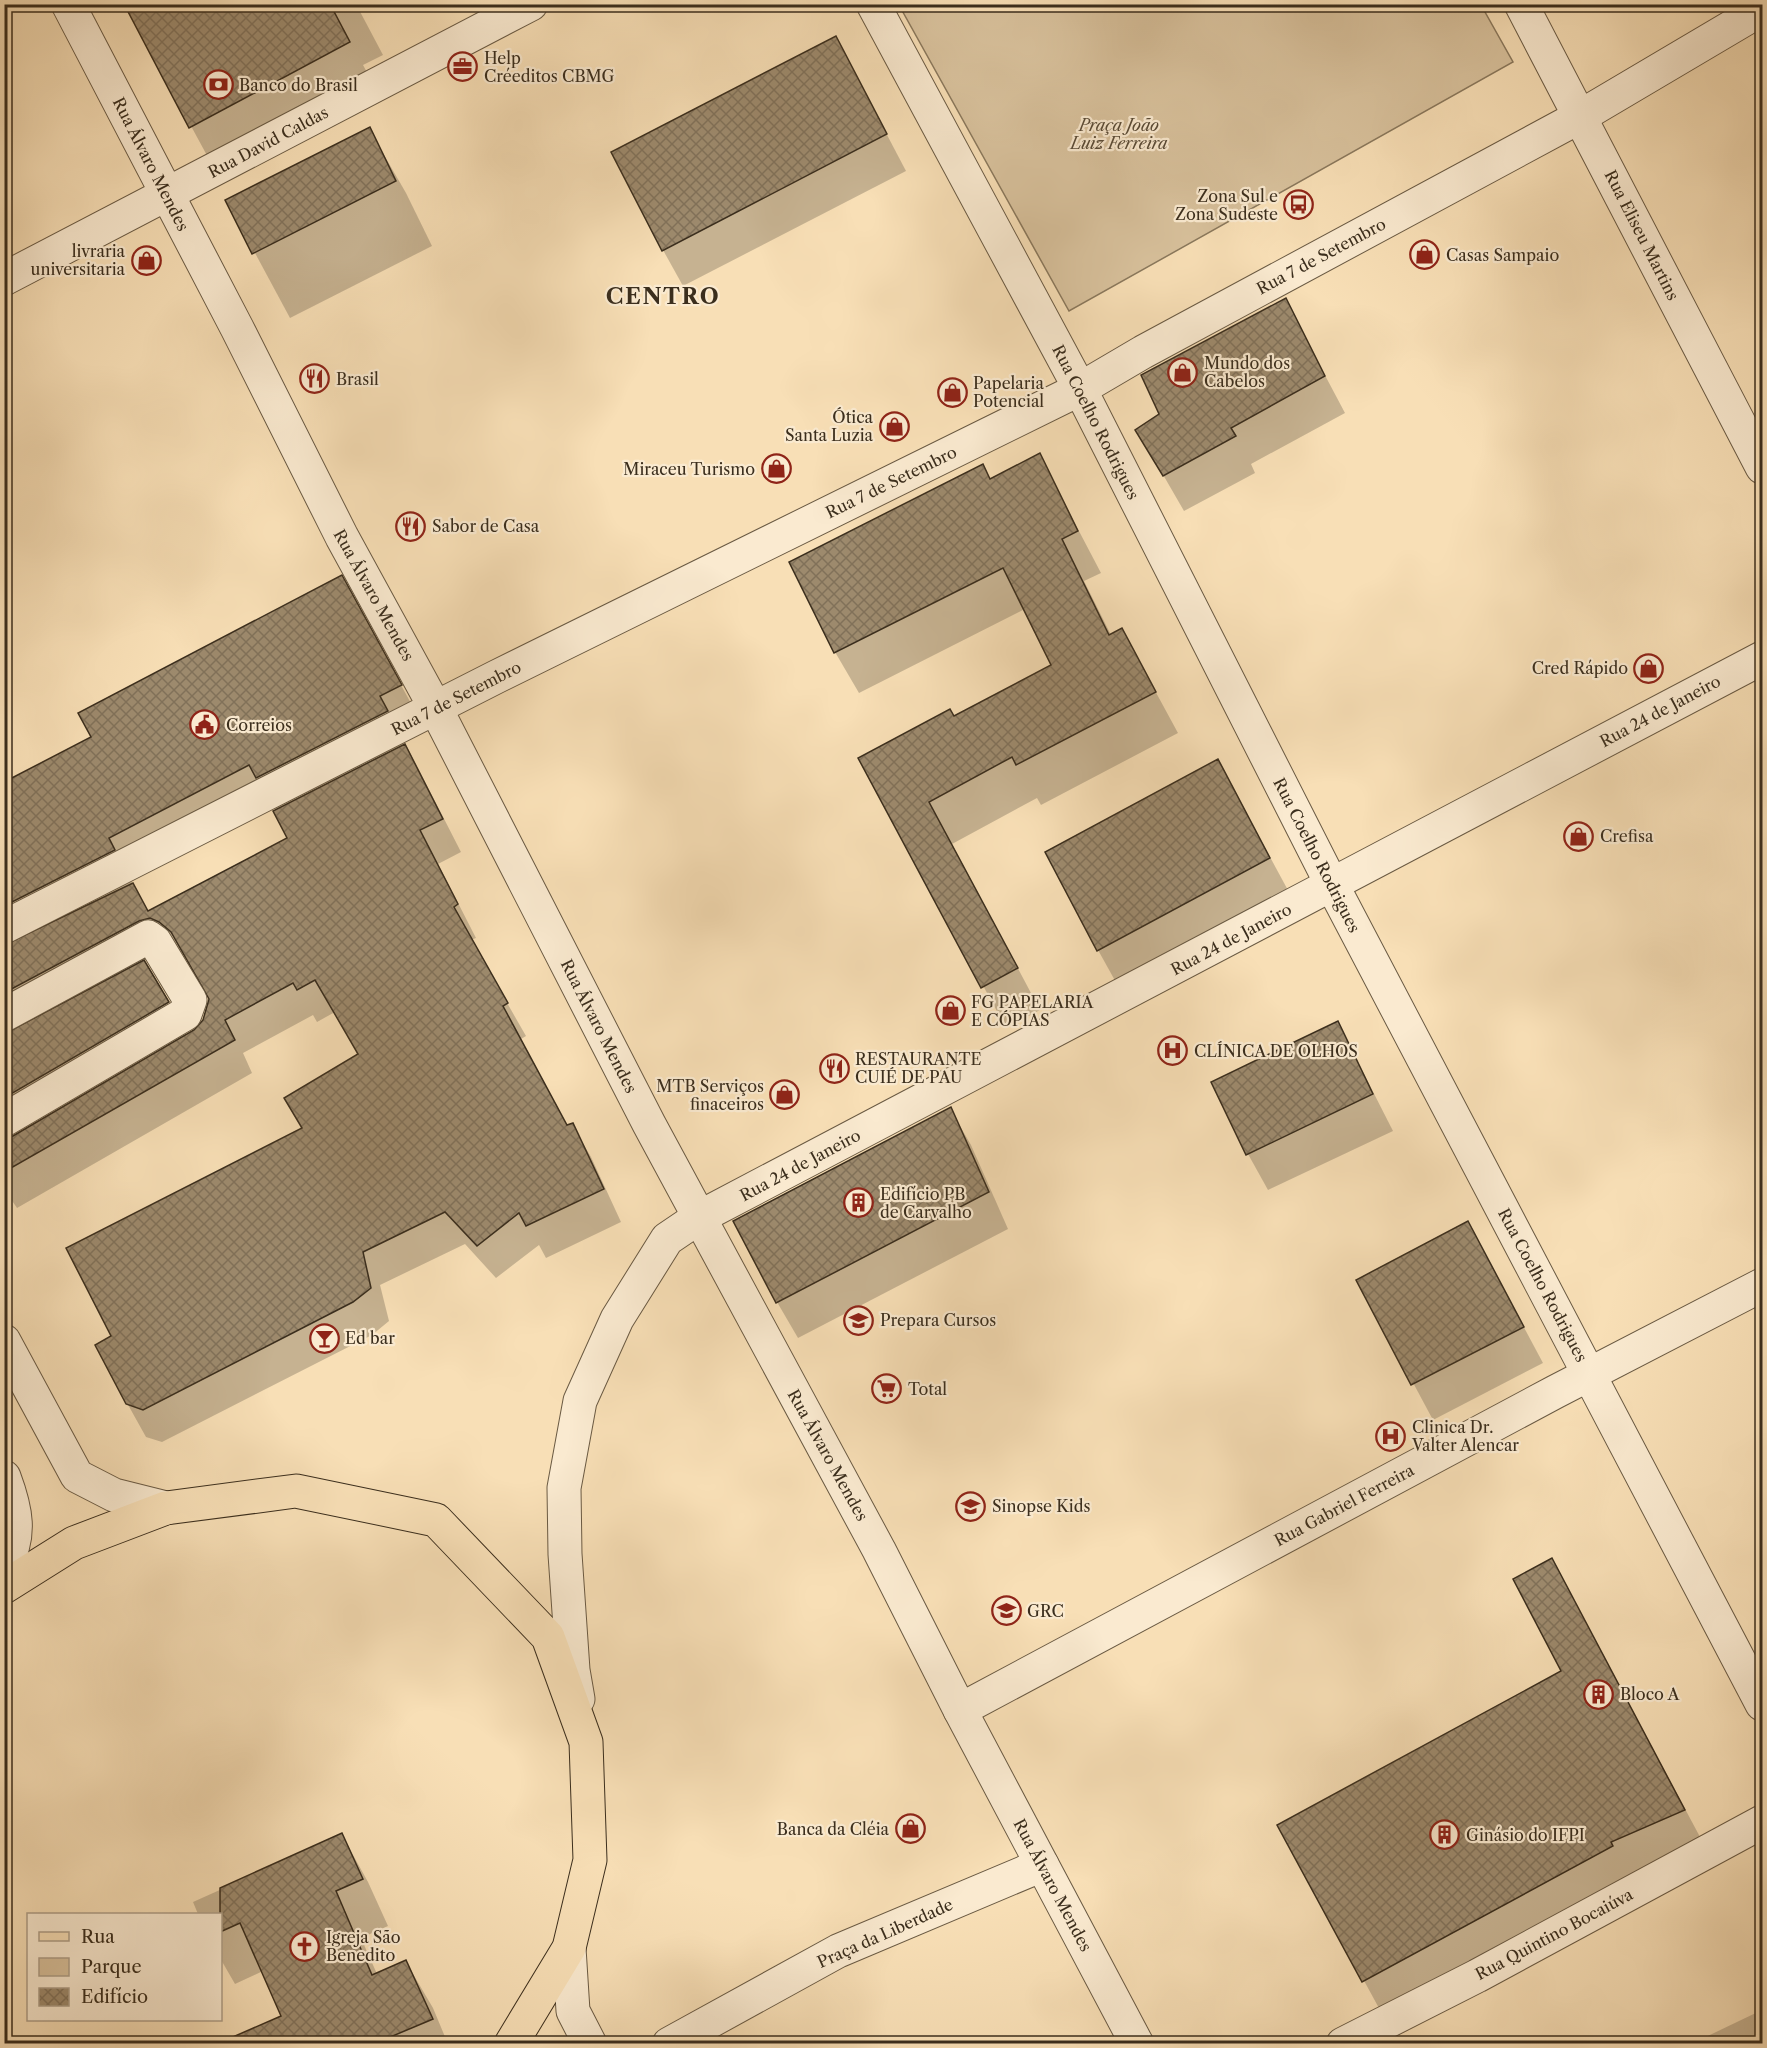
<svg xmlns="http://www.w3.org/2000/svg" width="1767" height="2048" font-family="'Libre Caslon Text',serif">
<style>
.park{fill:#d8c19c;stroke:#8a785c;stroke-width:1.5}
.shadow{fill:#0003;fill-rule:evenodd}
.building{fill:url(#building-cross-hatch);stroke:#3b2e1d;stroke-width:1.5}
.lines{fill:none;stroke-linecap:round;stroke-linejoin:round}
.minor-casing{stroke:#6a5a43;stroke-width:35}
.major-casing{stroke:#3b2e1d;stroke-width:35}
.minor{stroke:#faead0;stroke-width:33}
.major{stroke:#f8dfb6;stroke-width:33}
.labels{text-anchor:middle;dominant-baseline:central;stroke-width:4.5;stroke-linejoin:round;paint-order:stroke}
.poi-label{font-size:16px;fill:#3b2e1d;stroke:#faead0;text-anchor:start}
.park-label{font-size:16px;font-style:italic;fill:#5a4b36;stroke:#faead0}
.street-label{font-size:16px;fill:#3b2e1d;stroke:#faead0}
.district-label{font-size:22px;font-weight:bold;letter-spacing:1.5px;fill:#3b2e1d;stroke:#faead0}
</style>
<defs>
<pattern id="building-cross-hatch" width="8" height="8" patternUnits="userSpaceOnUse" patternTransform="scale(1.5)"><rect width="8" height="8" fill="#9d8a6d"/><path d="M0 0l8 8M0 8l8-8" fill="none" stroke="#817159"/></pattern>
</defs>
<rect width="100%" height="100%" fill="#f8dfb6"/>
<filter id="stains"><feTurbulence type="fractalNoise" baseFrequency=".00333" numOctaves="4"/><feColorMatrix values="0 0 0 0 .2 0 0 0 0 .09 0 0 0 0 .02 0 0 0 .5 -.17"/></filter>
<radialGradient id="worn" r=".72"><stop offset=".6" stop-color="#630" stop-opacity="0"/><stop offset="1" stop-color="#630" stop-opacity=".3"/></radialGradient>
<polygon class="park" points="899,5 1481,5 1513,62 1069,311"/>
<g class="shadow">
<polygon points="125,4 356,4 383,55 363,65 376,89 217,174"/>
<polygon points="836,38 906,171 683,286 663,250"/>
<polygon points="369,129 406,193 432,246 290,318 227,201"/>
<polygon points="1285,300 1345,413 1251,464 1255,473 1184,511 1158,466 1161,415"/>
<polygon points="1039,455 1101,573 1084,581 1111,635 1122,630 1178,733 1041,805 1037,798 952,844 1040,1010 1006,1028 860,758 953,718 1053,666 1025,609 859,693 835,652 991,480"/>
<path d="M 360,610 L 419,718 L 398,729 L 461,852 L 438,864 L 476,938 L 471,940 L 526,1036 L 521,1039 L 567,1127 L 572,1125 L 591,1157 L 621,1222 L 546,1258 L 539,1245 L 496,1278 L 465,1244 L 380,1285 L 389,1321 L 372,1335 L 162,1442 L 146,1437 L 127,1403 L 113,1337 L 304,1129 L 360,1055 L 335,1012 L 317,1022 L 313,1015 L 243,1053 L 252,1073 L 17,1208 L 4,1189 L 4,784 ZM 269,797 L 289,839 L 148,913 L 126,871 ZM 170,951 L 187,960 L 210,998 L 204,1021 L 187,1036 L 143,961 Z"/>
<polygon points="1218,761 1290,894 1118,986 1098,950"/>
<polygon points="1338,1023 1393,1131 1268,1190 1248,1154"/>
<polygon points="950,1109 971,1145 1008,1229 798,1338 777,1302"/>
<polygon points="1468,1223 1543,1363 1433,1420 1358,1280"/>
<polygon points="1552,1560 1707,1850 1386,2021 1279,1825 1563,1672"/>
<polygon points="342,1835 368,1882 388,1926 361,1938 377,1974 406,1962 433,2008 448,2044 239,2044 237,2037 283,2016 263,1971 235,1984 220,1958 220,1914 198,1914 193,1902"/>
<polygon points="1762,2010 1762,2044 1691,2044"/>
</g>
<g class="building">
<polygon points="124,4 330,4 350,42 189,128"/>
<polygon points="836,36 887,134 662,251 611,152"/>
<polygon points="370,127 396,181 252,254 225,200"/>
<polygon points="1286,298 1325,376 1231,428 1236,436 1163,476 1135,430 1159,414 1141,375"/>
<polygon points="1040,453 1078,531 1062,539 1109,635 1122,628 1156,692 1016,765 1012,757 929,802 1018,968 981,988 858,758 950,709 954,716 1051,665 1003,568 834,653 789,562 983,464 990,479"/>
<polygon points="342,575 402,685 380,696 388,711 256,778 249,765 109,838 115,850 4,906 4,782 91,737 78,713"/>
<polygon points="405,744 443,819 420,830 458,904 454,907 508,1003 503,1006 567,1125 573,1123 604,1189 526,1226 519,1213 477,1246 445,1212 363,1252 371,1288 353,1302 143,1410 126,1404 95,1345 111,1336 66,1248 302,1128 284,1098 358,1054 315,980 297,990 293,983 225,1020 235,1040 4,1172 4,1139 13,1136 194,1030 203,1020 209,999 171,932 159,922 150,918 139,921 4,993 4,945 133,883 148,911 287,838 273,811"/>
<polygon points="1218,759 1270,858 1097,951 1045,852"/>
<polygon points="144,960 169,1002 4,1098 4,1034"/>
<polygon points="1338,1021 1373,1094 1246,1155 1211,1082"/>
<polygon points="951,1107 989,1192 776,1303 733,1221"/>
<polygon points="1468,1221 1524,1327 1411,1385 1356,1280"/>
<polygon points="1552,1558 1685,1810 1611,1842 1613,1846 1362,1982 1277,1825 1561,1671 1513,1579"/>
<polygon points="342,1833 363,1879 336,1891 372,1975 406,1960 433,2019 376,2043 219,2043 281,2016 240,1923 220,1932 220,1888"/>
</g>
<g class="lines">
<defs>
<g id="minor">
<polyline points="68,4 237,328 342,537 436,709 649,1124 879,1550 960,1710 1137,2044"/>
<polyline points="873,4 1080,389 1331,883 1762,1704"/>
<polyline points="1521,4 1762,467"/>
<polyline points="4,279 531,4"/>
<polyline points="4,927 496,677 1080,389 1143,352 1581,116 1762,9"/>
<polyline points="4,1015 148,937 155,942 190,1000 185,1014 4,1120"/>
<polyline points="4,1341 77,1476 114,1495 166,1508"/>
<path d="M 4,1477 C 16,1509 22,1536 4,1567"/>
<polyline points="578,1699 573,1670 565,1554 564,1488 580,1401 617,1319 667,1239 698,1218 1762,658"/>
<polyline points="960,1710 1555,1392 1762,1285"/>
<polyline points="569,1948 573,2011 590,2044"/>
<polyline points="669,2044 838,1951 1042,1865"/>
<polyline points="1343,2044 1477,1976 1762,1822"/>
</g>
<polyline id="major" points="4,1587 74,1543 166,1508 296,1491 436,1520 548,1637 586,1742 590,1860 569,1948 511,2044"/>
</defs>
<use href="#minor" class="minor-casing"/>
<use href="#major" class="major-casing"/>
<use href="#minor" class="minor"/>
<use href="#major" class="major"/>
</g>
<defs>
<symbol id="office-ring" viewBox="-11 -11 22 22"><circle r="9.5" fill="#faead0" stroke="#8f2418" stroke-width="1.5"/><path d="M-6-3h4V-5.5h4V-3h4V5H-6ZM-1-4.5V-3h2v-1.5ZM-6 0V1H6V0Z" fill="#8f2418"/></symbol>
<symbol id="bank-ring" viewBox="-11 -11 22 22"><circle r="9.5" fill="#faead0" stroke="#8f2418" stroke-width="1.5"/><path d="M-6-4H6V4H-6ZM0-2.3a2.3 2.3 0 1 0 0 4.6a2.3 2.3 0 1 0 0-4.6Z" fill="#8f2418"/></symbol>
<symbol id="bus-ring" viewBox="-11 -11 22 22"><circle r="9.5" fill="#faead0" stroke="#8f2418" stroke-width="1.5"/><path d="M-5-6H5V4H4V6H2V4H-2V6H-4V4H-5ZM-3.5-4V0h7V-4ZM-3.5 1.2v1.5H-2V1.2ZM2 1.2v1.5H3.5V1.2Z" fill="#8f2418"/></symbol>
<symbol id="shop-ring" viewBox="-11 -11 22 22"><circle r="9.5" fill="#faead0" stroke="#8f2418" stroke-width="1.5"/><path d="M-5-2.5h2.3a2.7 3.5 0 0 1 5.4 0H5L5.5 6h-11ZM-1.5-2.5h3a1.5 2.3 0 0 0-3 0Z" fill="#8f2418"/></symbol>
<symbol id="restaurant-ring" viewBox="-11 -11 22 22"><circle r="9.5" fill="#faead0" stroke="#8f2418" stroke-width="1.5"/><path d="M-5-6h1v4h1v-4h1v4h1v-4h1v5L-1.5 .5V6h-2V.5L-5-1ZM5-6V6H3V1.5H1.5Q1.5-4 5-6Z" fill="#8f2418"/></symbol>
<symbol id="civic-ring" viewBox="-11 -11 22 22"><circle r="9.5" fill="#faead0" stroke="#8f2418" stroke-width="1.5"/><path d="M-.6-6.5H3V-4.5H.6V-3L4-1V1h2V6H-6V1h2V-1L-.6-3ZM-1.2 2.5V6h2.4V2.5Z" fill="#8f2418"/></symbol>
<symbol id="hospital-ring" viewBox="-11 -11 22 22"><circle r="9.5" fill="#faead0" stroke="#8f2418" stroke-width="1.5"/><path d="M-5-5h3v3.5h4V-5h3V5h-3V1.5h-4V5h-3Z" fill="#8f2418"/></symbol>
<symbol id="building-ring" viewBox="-11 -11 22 22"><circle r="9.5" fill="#faead0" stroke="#8f2418" stroke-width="1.5"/><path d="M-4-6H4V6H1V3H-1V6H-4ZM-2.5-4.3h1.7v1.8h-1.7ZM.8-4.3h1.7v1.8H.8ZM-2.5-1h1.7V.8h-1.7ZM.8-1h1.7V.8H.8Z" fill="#8f2418"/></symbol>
<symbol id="school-ring" viewBox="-11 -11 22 22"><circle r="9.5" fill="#faead0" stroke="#8f2418" stroke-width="1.5"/><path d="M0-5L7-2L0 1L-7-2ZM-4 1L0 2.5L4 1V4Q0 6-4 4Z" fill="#8f2418"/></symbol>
<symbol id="bar-ring" viewBox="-11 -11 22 22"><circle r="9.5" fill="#faead0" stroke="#8f2418" stroke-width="1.5"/><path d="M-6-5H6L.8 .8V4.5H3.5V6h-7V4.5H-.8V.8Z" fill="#8f2418"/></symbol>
<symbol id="supermarket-ring" viewBox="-11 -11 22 22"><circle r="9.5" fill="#faead0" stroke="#8f2418" stroke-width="1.5"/><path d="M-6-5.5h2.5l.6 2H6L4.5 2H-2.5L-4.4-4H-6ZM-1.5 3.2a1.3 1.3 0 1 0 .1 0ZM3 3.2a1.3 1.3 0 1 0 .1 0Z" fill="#8f2418"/></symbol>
<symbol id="university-ring" viewBox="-11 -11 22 22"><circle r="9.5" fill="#faead0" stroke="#8f2418" stroke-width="1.5"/><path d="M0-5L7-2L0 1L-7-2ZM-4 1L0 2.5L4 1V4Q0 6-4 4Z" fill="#8f2418"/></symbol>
<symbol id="church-ring" viewBox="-11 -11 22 22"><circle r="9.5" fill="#faead0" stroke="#8f2418" stroke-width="1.5"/><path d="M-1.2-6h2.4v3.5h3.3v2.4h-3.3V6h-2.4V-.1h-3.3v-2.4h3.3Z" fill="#8f2418"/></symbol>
</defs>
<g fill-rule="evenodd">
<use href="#office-ring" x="446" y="50" width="33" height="33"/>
<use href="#bank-ring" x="202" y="68" width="33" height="33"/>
<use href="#bus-ring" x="1282" y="188" width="33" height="33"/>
<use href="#shop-ring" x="1408" y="238" width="33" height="33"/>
<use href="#shop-ring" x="130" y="244" width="33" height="33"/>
<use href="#shop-ring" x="1166" y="356" width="33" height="33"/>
<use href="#restaurant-ring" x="298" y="362" width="33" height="33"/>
<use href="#shop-ring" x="936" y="376" width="33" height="33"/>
<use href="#shop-ring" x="878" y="410" width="33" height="33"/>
<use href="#shop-ring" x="760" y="452" width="33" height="33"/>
<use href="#restaurant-ring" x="394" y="510" width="33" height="33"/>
<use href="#shop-ring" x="1632" y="652" width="33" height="33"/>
<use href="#civic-ring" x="188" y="708" width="33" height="33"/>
<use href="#shop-ring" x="1562" y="820" width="33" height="33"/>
<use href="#shop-ring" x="934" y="994" width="33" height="33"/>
<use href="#hospital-ring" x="1156" y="1034" width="33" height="33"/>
<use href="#restaurant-ring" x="818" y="1052" width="33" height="33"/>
<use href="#shop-ring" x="768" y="1078" width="33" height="33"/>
<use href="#building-ring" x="842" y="1186" width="33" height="33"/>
<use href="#school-ring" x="842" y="1304" width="33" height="33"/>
<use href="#bar-ring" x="308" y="1322" width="33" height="33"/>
<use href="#supermarket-ring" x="870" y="1372" width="33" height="33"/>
<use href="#hospital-ring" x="1374" y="1420" width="33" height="33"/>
<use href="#school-ring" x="954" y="1490" width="33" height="33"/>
<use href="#university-ring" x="990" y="1594" width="33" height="33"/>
<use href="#building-ring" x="1582" y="1678" width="33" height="33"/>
<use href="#shop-ring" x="894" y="1812" width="33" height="33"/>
<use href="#building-ring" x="1428" y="1818" width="33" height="33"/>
<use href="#church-ring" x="288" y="1930" width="33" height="33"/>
</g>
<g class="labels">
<g class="poi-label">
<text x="484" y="58">Help<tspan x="484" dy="18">Créeditos CBMG</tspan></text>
<text x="239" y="85">Banco do Brasil</text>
<text x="1278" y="196" text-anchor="end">Zona Sul e<tspan x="1278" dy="18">Zona Sudeste</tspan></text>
<text x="125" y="251" text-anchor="end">livraria<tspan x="125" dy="18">universitaria</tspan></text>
<text x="1446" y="255">Casas Sampaio</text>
<text x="1204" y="363">Mundo dos<tspan x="1204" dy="18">Cabelos</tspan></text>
<text x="336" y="379">Brasil</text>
<text x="973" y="383">Papelaria<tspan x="973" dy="18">Potencial</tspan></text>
<text x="873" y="417" text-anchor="end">Ótica<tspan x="873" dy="18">Santa Luzia</tspan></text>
<text x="755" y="469" text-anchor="end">Miraceu Turismo</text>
<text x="432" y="526">Sabor de Casa</text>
<text x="1628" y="668" text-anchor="end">Cred Rápido</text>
<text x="226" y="725">Correios</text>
<text x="1600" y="836">Crefisa</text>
<text x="971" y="1002">FG PAPELARIA<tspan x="971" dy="18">E CÓPIAS</tspan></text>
<text x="1194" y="1051">CLÍNICA DE OLHOS</text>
<text x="855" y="1059">RESTAURANTE<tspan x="855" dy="18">CUIÉ DE PAU</tspan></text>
<text x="764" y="1086" text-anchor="end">MTB Serviços<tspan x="764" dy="18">finaceiros</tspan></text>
<text x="880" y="1194">Edifício PB<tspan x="880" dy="18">de Carvalho</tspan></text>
<text x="880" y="1320">Prepara Cursos</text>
<text x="345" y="1338">Ed bar</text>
<text x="908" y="1389">Total</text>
<text x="1412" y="1427">Clinica Dr.<tspan x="1412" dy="18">Valter Alencar</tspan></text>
<text x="992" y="1506">Sinopse Kids</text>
<text x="1027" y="1611">GRC</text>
<text x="1620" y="1694">Bloco A</text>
<text x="889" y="1829" text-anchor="end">Banca da Cléia</text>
<text x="1466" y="1835">Ginásio do IFPI</text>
<text x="326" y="1937">Igreja São<tspan x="326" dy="18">Benedito</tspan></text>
</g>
<g class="park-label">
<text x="1119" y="125">Praça João<tspan x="1119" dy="18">Luiz Ferreira</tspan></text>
</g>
<g class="street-label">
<text transform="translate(268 142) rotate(-28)">Rua David Caldas</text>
<text transform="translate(151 164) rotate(63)">Rua Álvaro Mendes</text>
<text transform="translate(1642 235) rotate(63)">Rua Eliseu Martins</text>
<text transform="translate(1321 256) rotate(-28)">Rua 7 de Setembro</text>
<text transform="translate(1096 422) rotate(63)">Rua Coelho Rodrigues</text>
<text transform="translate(891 482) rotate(-26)">Rua 7 de Setembro</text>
<text transform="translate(374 595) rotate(61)">Rua Álvaro Mendes</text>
<text transform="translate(456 698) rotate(-27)">Rua 7 de Setembro</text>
<text transform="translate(1660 711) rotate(-28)">Rua 24 de Janeiro</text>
<text transform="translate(1317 855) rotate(63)">Rua Coelho Rodrigues</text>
<text transform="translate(1231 939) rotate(-28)">Rua 24 de Janeiro</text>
<text transform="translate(599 1026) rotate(63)">Rua Álvaro Mendes</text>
<text transform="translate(800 1165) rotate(-28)">Rua 24 de Janeiro</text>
<text transform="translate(1543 1285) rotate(62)">Rua Coelho Rodrigues</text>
<text transform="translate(828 1455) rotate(61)">Rua Álvaro Mendes</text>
<text transform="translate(1344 1505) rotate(-28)">Rua Gabriel Ferreira</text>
<text transform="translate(1053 1885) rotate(62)">Rua Álvaro Mendes</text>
<text transform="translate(885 1933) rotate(-24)">Praça da Liberdade</text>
<text transform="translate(1554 1934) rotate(-28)">Rua Quintino Bocaiúva</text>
</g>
<g class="district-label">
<text x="663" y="296">CENTRO</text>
</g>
</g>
<rect width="1767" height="2048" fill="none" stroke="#f8dfb6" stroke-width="24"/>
<rect x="6" y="6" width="1755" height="2036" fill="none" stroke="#3b2e1d" stroke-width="3"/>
<rect x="12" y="12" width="1743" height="2024" fill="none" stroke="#3b2e1d" stroke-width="1.5"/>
<rect x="27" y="1913" width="195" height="108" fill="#faead0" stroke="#ae9f88" stroke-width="1.5"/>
<rect x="39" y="1932" width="30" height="9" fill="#f8dfb6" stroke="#ae9f88" stroke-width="1.5"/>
<text x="81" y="1943" font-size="18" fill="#3b2e1d">Rua</text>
<rect x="39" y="1958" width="30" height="18" fill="#d8c19c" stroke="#ae9f88" stroke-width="1.5"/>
<text x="81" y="1973" font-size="18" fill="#3b2e1d">Parque</text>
<rect x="39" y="1988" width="30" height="18" fill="url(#building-cross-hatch)" stroke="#ae9f88" stroke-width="1.5"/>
<text x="81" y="2003" font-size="18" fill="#3b2e1d">Edifício</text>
<rect width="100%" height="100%" filter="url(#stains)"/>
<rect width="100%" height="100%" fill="url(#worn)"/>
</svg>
